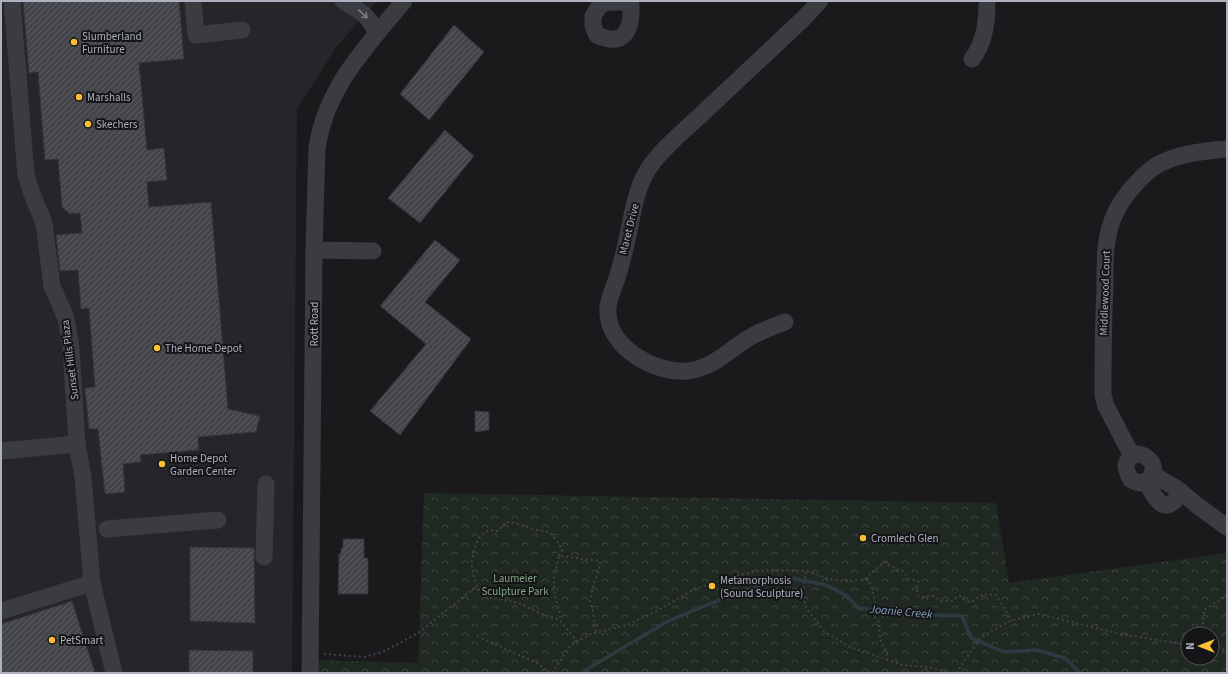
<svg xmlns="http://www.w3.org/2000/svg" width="1228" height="674" font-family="'Source Sans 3',sans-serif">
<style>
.built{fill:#26262a}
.park{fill:url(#park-crowns);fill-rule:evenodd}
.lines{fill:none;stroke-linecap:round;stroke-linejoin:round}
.stream{stroke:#2f3942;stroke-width:3.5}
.building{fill:url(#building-hatch);stroke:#343439}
.path{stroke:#414349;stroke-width:2;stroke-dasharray:2 3;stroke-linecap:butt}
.minor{stroke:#3b3c42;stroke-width:17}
.oneway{stroke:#797c86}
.poi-dot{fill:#fcbe33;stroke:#151518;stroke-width:1.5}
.labels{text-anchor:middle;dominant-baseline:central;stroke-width:4;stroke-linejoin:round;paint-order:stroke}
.poi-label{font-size:11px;fill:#acb1bd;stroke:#151518;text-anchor:start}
.street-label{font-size:11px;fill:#acb1bd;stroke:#151518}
.park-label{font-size:11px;fill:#83a986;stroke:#151518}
.water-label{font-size:12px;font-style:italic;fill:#829eb9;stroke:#151518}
</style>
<defs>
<pattern id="park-crowns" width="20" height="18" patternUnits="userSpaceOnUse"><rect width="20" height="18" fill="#202921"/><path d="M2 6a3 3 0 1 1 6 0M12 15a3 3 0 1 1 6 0" fill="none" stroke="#3e463f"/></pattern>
<pattern id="building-hatch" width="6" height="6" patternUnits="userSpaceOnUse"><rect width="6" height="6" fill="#44454a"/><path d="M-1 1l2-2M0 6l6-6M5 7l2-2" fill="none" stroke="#5c5d62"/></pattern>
</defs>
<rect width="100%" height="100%" fill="#1a1a1d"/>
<polygon class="built" points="1,1 377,1 337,46 297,109 292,673 1,673"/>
<path class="park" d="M 424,493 L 996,503 L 1009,583 L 1227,553 L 1227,673 L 315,673 L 315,660 L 418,663 ZM 1188,634 L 1212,634 L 1212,658 L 1188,658 Z"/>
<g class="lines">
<polyline class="stream" points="585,673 589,668 668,621 744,590 791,578 826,585 847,596 858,608 874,610 892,608 912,614 962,616 971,638 1004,652 1036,650 1065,658 1080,673"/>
</g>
<g class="building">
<polygon points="23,1 179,1 184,59 139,63 147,150 164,148 167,180 147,182 149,207 211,202 228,409 260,416 256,432 198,437 199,450 140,455 141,462 123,464 125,492 105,494 98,429 89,429 85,388 95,387 89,308 81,309 78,270 60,271 56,235 82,233 80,213 70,214 62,207 58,159 45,160 38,72 29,73"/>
<polygon points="454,25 484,52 429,120 400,94"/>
<polygon points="445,130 474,156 420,223 388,198"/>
<polygon points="435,240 460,260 425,302 471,339 400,435 370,411 426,344 380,306"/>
<polygon points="475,411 489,412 489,430 475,432"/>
<polygon points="343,539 364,539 364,558 368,558 368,594 338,594 339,554 341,553 341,548 343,548"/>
<polygon points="190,547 254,548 255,623 190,621"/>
<polygon points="72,601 95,673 1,673 1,624"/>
<polygon points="189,650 253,651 253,673 189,673"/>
</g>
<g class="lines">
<g class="path">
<path d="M 559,556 L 562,550 C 559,545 556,539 551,534 C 547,530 542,532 537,530 C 526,528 518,522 506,522 L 498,531 C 479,525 471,552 472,567 C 473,577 477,588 483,596 L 519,603 L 542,614 L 560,620"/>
<polyline points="807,571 829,579 840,581 853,581 866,578 884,562 900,571 903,571 909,579 918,581 917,588 917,595 923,597 932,596 942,601 952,601 957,597 960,596 966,601 971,602 984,594 996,595 1012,621"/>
<path d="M 867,578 C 875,591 875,603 875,618 L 879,622 L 880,639 L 887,653 L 886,659"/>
<polyline points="1202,634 1204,610 1227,595"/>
<polyline points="477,636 539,664 550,673"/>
<path d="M 577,642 L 560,620 C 560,608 554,598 554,587 C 553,576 557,566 559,556 L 600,561 L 598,574 L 593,585 L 590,602 L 593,611 L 596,633"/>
<polyline points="1212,648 1227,650"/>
<polyline points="324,654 365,657 385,651 418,633 477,586"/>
<polyline points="552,673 571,645 591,634 627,625 657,611 689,592 726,578 758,571 779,570 806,571 803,593 806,608 824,631 850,647 902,665 928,667 951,673"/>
<polyline points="956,673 979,640 987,634 1010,621 1038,614 1121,634 1188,645"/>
</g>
<g class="minor">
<polyline points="193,1 196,35 242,30"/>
<path d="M 343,1 C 361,11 368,15 377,33"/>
<path d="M 613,2 L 623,2 L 631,5 C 632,29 625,48 597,35 L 593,26 L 593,16 L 598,8 L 603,3 Z"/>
<path d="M 972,59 C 985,42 987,22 987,1"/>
<polyline points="314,250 373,251"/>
<path d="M 785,322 C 774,326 764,330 754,335 C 731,347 717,367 688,371 C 654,374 605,346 608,307 C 609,298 614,287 617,278 C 621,266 624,253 627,240 C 632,218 635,191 647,171 C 660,150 686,129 704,112 C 737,81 770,50 803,19 L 820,1"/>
<polyline points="1,451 77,444"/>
<path d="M 1138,454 C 1159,458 1157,481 1141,483 C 1138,483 1134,481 1131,480 C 1125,469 1122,459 1138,454 Z"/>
<path d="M 1132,456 L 1106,406 L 1103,395 C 1103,360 1103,324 1105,288 C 1105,264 1104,236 1115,214 C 1121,199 1141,176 1154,167 C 1174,154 1203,151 1227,149"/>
<polyline points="1152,474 1176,488 1198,506 1227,527"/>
<path d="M 1146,481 C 1150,488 1159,510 1170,504 C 1175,502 1178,496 1180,491"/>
<polyline points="107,529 218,520"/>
<polyline points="264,557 266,484"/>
<polyline points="92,583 114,673"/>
<polyline points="1,611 92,583 83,477 77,444 71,348 66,318 52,286 44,223 32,194 26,175 12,1"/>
<path d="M 310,673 L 314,250 L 317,147 C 327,86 366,47 404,1"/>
</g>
</g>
<defs><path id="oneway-shaft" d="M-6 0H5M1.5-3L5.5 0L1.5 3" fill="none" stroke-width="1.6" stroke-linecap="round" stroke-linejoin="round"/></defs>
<use class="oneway" href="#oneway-shaft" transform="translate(363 14) rotate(44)"/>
<g class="poi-dot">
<circle cx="74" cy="42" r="4"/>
<circle cx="79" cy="97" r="4"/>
<circle cx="88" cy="124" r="4"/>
<circle cx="157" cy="348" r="4"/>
<circle cx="162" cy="464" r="4"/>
<circle cx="863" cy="538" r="4"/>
<circle cx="712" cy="586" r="4"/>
<circle cx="52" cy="640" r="4"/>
</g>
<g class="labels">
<g class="poi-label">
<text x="82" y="36">Slumberland<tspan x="82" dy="13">Furniture</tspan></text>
<text x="87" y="97">Marshalls</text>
<text x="96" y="124">Skechers</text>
<text x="165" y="348">The Home Depot</text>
<text x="170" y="458">Home Depot<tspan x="170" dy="13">Garden Center</tspan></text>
<text x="871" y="538">Cromlech Glen</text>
<text x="720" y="580">Metamorphosis<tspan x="720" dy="13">(Sound Sculpture)</tspan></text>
<text x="60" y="640">PetSmart</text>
</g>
<g class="street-label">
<text transform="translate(629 229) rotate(-76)">Maret Drive</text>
<text transform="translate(1105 293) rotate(-88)">Middlewood Court</text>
<text transform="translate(314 324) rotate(-90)">Rott Road</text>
<text transform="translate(70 360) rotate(-97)">Sunset Hills Plaza</text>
</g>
<g class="park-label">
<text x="515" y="578">Laumeier<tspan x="515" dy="13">Sculpture Park</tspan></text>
</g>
<g class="water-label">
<text transform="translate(901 612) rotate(5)">Joanie Creek</text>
</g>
</g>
<rect width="1228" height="674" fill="none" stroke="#acb1bd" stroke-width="4"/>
<g transform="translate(1200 646) rotate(270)"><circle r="19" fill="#151518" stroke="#51535a"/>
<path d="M0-3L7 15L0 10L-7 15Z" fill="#fcbe33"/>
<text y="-6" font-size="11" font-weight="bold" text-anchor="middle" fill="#acb1bd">N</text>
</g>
</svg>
